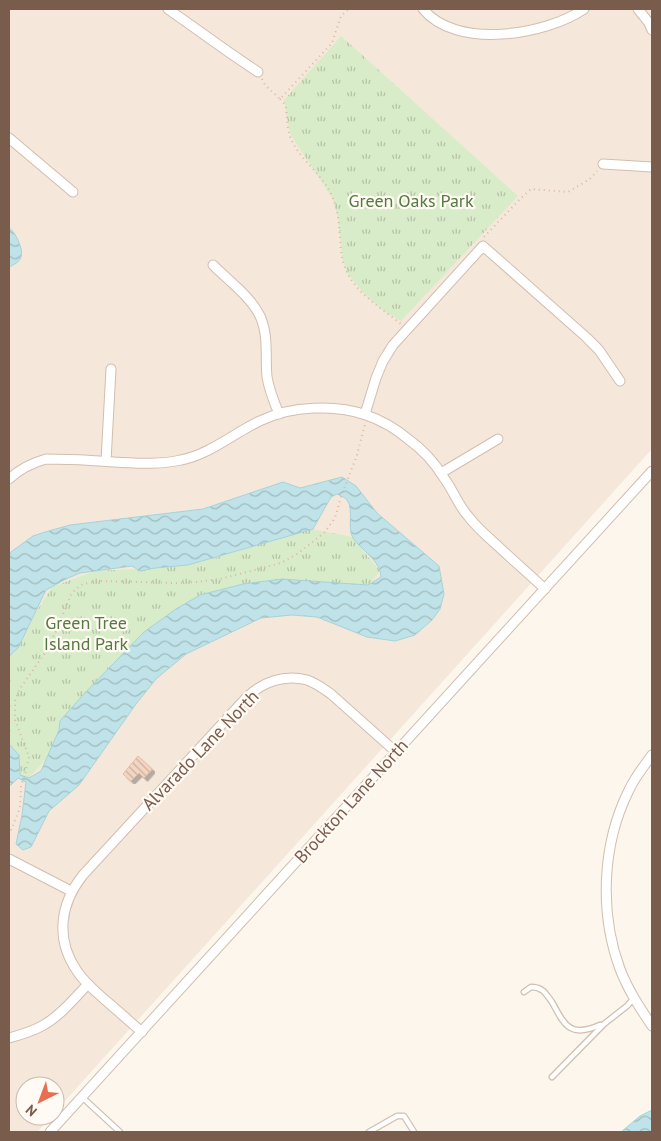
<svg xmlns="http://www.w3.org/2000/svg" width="661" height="1141" font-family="'PT Sans',sans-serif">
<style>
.residential{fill:#f5e8da}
.grass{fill:url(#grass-tufts)}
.water{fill:url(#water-waves);stroke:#a5d3da}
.building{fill:url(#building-back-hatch);stroke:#e6bba3;filter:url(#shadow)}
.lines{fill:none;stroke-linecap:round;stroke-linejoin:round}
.service-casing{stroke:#d1beb0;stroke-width:7}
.minor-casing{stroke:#d1beb0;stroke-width:11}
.path{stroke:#d9b8a5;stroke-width:2;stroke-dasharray:1 4;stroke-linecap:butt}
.service{stroke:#fff;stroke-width:4.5}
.minor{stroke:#fff;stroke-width:9}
.labels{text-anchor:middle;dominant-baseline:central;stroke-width:4.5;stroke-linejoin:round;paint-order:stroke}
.park-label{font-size:18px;fill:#537a41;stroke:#fffaf3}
.street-label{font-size:18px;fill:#7a5c4d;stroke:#fffaf3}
</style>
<defs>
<pattern id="grass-tufts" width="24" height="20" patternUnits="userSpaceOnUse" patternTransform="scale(1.25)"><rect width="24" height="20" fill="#d8ecc9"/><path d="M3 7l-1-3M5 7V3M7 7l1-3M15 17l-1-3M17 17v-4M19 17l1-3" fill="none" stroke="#b4c2a5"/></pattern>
<pattern id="water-waves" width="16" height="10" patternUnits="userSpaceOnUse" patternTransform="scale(1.25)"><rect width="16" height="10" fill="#bfe3e8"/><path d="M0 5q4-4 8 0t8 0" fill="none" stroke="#a0bbbe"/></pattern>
<pattern id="building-back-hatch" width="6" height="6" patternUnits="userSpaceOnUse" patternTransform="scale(1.25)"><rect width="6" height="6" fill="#f3d5c3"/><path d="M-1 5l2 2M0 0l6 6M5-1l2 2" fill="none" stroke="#cab0a1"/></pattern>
<filter id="shadow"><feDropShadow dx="3.5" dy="3.5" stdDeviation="0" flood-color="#0004"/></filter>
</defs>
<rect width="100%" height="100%" fill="#fdf6ec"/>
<polygon class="residential" points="9,9 652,9 652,449 55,1112 55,1086 25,1086 25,1116 52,1116 37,1132 9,1132"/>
<g class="grass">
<polygon points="341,36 518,196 401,321 385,312 367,297 347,273 343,260 338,218 333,199 290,134 284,100"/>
<polygon points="313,529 352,537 380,571 368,586 181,606 29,778 20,775 19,755 9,744 9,650 31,620 52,587 95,571 155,568 211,559"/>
</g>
<g class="water">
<path d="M 9,228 C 15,231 24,250 21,257 C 20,262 13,265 9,267 Z"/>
<path d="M 342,477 L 356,486 L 377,513 L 439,566 L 444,594 L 440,609 L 432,620 L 415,635 L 395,641 L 367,637 L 317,617 L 292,615 L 261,618 L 186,654 L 156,679 L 136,704 L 79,785 L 49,811 L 31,847 L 23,850 L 16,844 L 22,815 L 26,782 L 18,778 L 11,785 L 9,785 L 9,744 L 10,745 L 19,755 L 20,775 L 29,778 L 41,771 L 59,730 L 60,721 L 82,696 L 144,632 L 176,609 L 200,595 L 243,584 L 282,579 L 368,585 L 381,577 C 380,560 362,551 353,538 C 347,529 354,508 347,500 C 345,497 340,496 337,494 L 331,497 L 313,529 L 188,565 L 155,568 L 140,571 L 132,566 L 80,573 L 66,579 L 46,590 L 18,648 L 9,656 L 9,556 L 11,552 L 33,536 L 45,532 L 70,525 L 203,509 L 283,482 L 300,488 Z"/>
<polygon points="652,1110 652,1132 621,1132 640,1116"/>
</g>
<polygon class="building" points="138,756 152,769 144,778 139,773 131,781 123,774"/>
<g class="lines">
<defs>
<g id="service">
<path d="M 524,992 L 531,987 C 534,987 539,988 542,990 C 546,993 549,998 552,1002 C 565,1026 570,1038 600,1025"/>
<polyline points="552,1077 604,1024 627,1006 634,998"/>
<polyline points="82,1097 120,1132"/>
<polyline points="369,1132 397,1116 404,1116 414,1132"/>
</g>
<g id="minor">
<polyline points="168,9 230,53 258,72"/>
<path d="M 423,9 C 456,50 546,35 584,9"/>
<polyline points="638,9 649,23 652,30"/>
<polyline points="9,138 73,192"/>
<polyline points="603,164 652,167"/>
<path d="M 213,265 C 229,281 250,296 260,316 C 269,336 265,357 267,377 C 269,390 274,402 279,414"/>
<polyline points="365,414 376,378 383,361 393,345 483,246 586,337 599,350 620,381"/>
<polyline points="106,461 111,369"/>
<polyline points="441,473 498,439"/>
<path d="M 9,479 C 20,469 31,463 46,459 C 68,459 91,460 114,462 C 136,463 159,465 181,460 C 211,454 235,432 262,420 C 291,406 336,404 366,415 C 381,420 396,429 408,439 C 422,449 435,463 444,478 C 453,490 458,505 468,516 C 477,528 489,538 500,548 C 515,562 530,575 545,589"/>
<path d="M 652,755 C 644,766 635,777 629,790 C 602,844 599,912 620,969 C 628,990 640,1008 652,1026"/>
<polyline points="9,859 71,891"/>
<path d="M 142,1032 C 129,1021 117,1010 104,999 C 94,990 84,982 77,971 C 55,939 60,904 83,875 L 246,698 C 262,682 284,674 307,680 C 316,683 324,689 331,694 L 396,752"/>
<path d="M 9,1038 C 20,1035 31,1032 42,1026 C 60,1016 74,999 88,984"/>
<polyline points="50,1132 652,471"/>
</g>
</defs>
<use href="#service" class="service-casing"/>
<use href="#minor" class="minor-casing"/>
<g class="path">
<polyline points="262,79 265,85 280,99 332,43 341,16 349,9"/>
<path d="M 280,99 C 282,101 284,103 285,105 C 287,108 286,113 287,116 C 287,123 288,132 291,139 C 300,160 321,173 331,194 C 340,212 339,231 341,250 C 344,287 375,303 401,324"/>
<polyline points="484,237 520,199 531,189 568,192 590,179 597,171"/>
<polyline points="9,835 20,808 21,786 25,774 29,757 15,720 15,701 19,690 45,653 56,631 71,595 75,590 83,584 100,581 175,583 197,582 220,579 281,563 297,554 324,533 335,518 341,497 357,455 365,424"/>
</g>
<use href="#service" class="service"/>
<use href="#minor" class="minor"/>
</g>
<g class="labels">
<g class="park-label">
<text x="411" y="200">Green Oaks Park</text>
<text x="86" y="622">Green Tree<tspan x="86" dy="21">Island Park</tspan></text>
</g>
<g class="street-label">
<text transform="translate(200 750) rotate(-46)">Alvarado Lane North</text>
<text transform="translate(351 801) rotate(-48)">Brockton Lane North</text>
</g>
</g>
<rect width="661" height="1141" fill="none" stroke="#7a5c4d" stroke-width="20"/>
<g transform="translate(40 1101) rotate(222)"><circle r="24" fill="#fffaf3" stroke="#cabbb1"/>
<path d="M0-4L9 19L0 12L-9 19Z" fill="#e76f51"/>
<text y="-8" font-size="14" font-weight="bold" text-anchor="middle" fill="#7a5c4d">N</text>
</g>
</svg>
